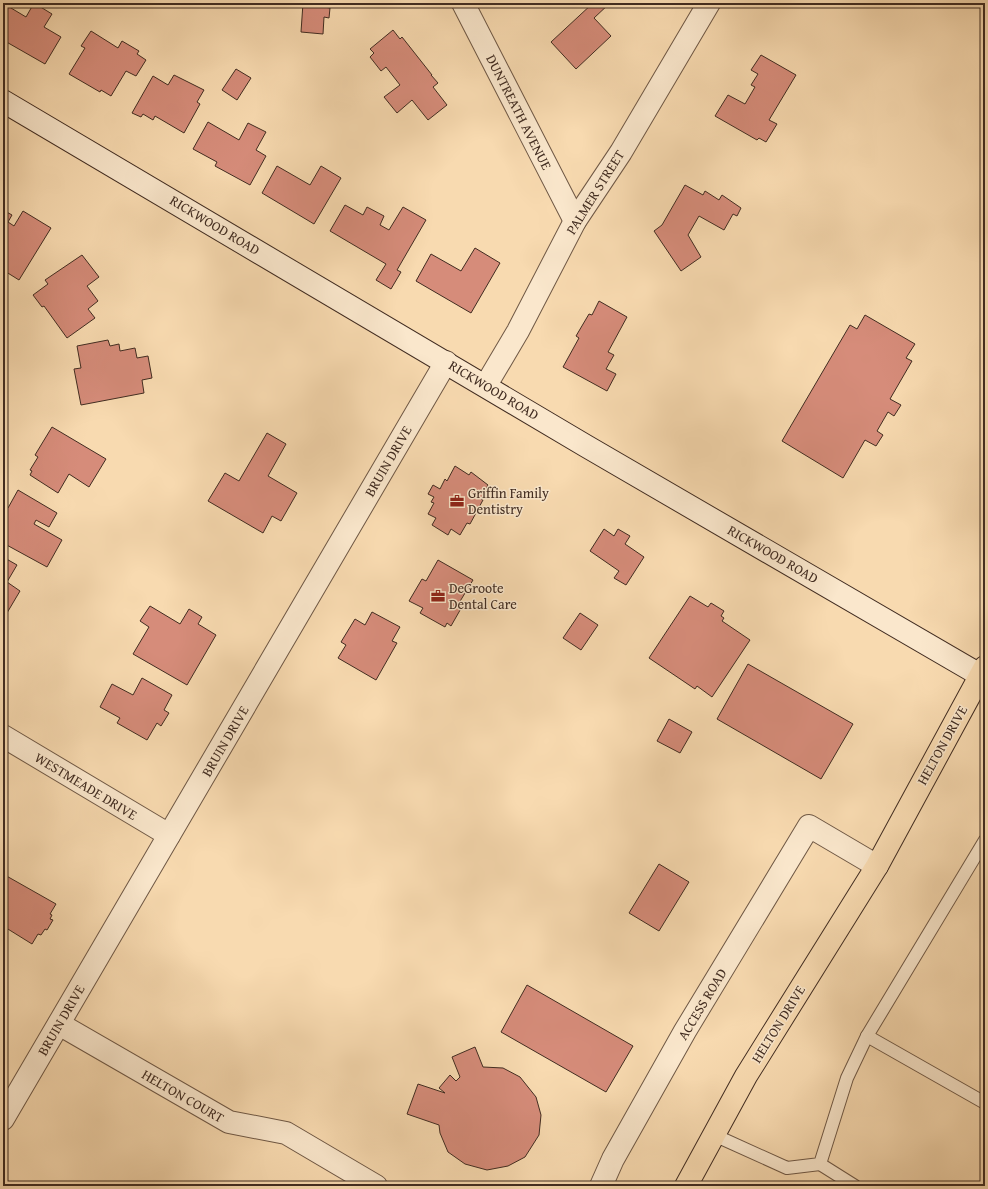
<svg xmlns="http://www.w3.org/2000/svg" width="988" height="1189" font-family="'Gentium Book Plus',serif">
<style>
.building{fill:#d68c7a;stroke:#412c21}
.lines{fill:none;stroke-linecap:round;stroke-linejoin:round}
.service-casing{stroke:#6f5845;stroke-width:14}
.minor-casing{stroke:#6f5845;stroke-width:24}
.secondary-casing{stroke:#412c21;stroke-width:24}
.primary-casing{stroke:#412c21;stroke-width:24}
.service{stroke:#fae7cc;stroke-width:12}
.minor{stroke:#fae7cc;stroke-width:22}
.secondary{stroke:#fae7cc;stroke-width:22}
.primary{stroke:#f8dab0;stroke-width:22}
.labels{text-anchor:middle;dominant-baseline:central;stroke-width:3;stroke-linejoin:round;paint-order:stroke}
.street-label{font-size:14px;fill:#412c21;stroke:#fae7cc}
.poi-label{font-size:14px;fill:#412c21;stroke:#fae7cc;text-anchor:start}
</style>
<rect width="100%" height="100%" fill="#f8dab0"/>
<filter id="stains"><feTurbulence type="fractalNoise" baseFrequency=".005" numOctaves="4"/><feColorMatrix values="0 0 0 0 .2 0 0 0 0 .09 0 0 0 0 .02 0 0 0 .5 -.17"/></filter>
<radialGradient id="worn" r=".72"><stop offset=".6" stop-color="#630" stop-opacity="0"/><stop offset="1" stop-color="#630" stop-opacity=".3"/></radialGradient>
<g class="building">
<polygon points="34,3 52,14 44,27 61,37 45,64 3,40 3,9 6,5 26,17"/>
<polygon points="303,3 324,3 324,7 330,8 329,18 324,17 323,34 301,32"/>
<polygon points="593,3 610,3 594,18 611,36 576,69 551,42"/>
<polygon points="393,30 400,39 402,37 432,75 431,75 438,83 433,87 447,105 428,120 412,100 397,113 384,97 400,85 386,67 381,71 370,57 374,53 370,49"/>
<polygon points="91,31 118,48 122,41 139,51 137,54 146,60 136,76 126,71 111,96 101,90 100,92 69,74 85,48 81,46"/>
<polygon points="761,55 796,75 769,120 777,124 766,142 759,138 757,140 715,116 728,95 745,104 755,87 751,85 758,74 751,70"/>
<polygon points="236,69 251,78 237,100 222,90"/>
<polygon points="174,75 204,90 197,102 200,104 184,133 155,116 153,120 143,114 141,117 132,113 153,76 168,85"/>
<polygon points="208,122 239,140 248,123 266,132 256,150 266,156 250,185 215,166 217,162 193,149"/>
<polygon points="277,166 310,185 321,166 341,178 314,224 262,193"/>
<polygon points="685,185 703,195 705,191 719,200 722,195 741,208 737,216 733,214 724,230 699,216 688,235 701,257 681,271 654,231 662,225"/>
<polygon points="345,205 363,215 367,207 384,216 380,225 389,230 403,207 426,220 397,270 401,272 391,289 376,280 386,264 330,231"/>
<polygon points="3,210 12,215 8,222 14,226 23,211 51,228 19,280 3,270"/>
<polygon points="475,248 500,263 471,313 416,281 431,254 461,271"/>
<polygon points="82,255 99,277 87,286 98,301 88,309 95,318 67,338 44,306 42,307 33,295 48,284 45,280"/>
<polygon points="599,301 627,317 608,352 614,355 606,369 616,374 607,391 563,367 579,338 576,336 589,314 592,315"/>
<polygon points="865,315 915,344 906,358 912,361 890,399 901,405 894,416 888,412 877,431 883,435 876,446 865,440 843,478 782,441 850,325 857,329"/>
<polygon points="108,340 110,346 119,344 120,351 135,348 137,358 148,356 152,378 142,380 144,393 81,405 74,369 81,368 77,346"/>
<polygon points="52,427 106,459 89,487 69,474 58,493 30,475 32,471 30,470 38,457 35,455"/>
<polygon points="267,433 286,444 268,476 297,493 281,521 272,516 263,533 208,501 225,473 239,481"/>
<polygon points="455,466 469,475 471,472 488,485 481,499 483,500 470,524 467,523 460,535 451,529 448,535 432,525 436,518 428,514 434,503 431,502 434,497 428,494 433,485 440,489 445,479 447,481"/>
<polygon points="18,490 57,513 49,527 36,520 34,524 62,540 47,567 3,543 3,506 8,508"/>
<polygon points="604,529 614,536 618,529 630,536 625,544 644,557 626,585 614,578 619,571 590,551"/>
<polygon points="3,557 17,565 7,582 20,591 4,618"/>
<polygon points="438,560 473,580 459,603 463,605 451,626 447,623 445,627 420,613 423,608 409,601 422,579 426,581"/>
<polygon points="690,596 708,607 711,603 724,611 721,616 724,618 722,621 750,640 712,697 697,686 695,689 649,658"/>
<polygon points="150,606 180,624 189,609 202,617 198,624 216,635 187,685 133,654 149,627 140,621"/>
<polygon points="372,612 400,627 392,641 397,643 376,680 338,658 346,645 341,642 355,619 365,625"/>
<polygon points="580,613 598,625 581,650 563,638"/>
<polygon points="748,664 853,724 821,779 717,719"/>
<polygon points="142,678 172,695 164,710 169,713 161,726 157,723 147,740 117,723 120,718 100,707 112,684 133,695"/>
<polygon points="669,719 692,732 680,753 657,741"/>
<polygon points="659,864 689,882 659,931 629,913"/>
<polygon points="3,874 56,904 50,914 52,915 50,919 53,920 47,930 45,929 41,935 38,934 32,944 3,926"/>
<polygon points="527,985 633,1046 606,1092 501,1032"/>
<polygon points="475,1047 483,1067 503,1068 520,1077 536,1097 541,1115 539,1135 525,1157 508,1166 487,1170 465,1164 448,1152 440,1133 439,1125 407,1114 418,1084 445,1093 439,1088 450,1075 456,1081 460,1077 452,1057"/>
</g>
<g class="lines">
<defs>
<g id="service">
<polyline points="867,1036 985,1103"/>
<polyline points="714,1135 787,1168 820,1164 847,1078 867,1036 985,840"/>
<polyline points="820,1164 855,1186"/>
</g>
<g id="minor">
<polyline points="463,3 575,221"/>
<polyline points="486,385 518,331 575,221 621,152 709,3"/>
<polyline points="3,736 169,835"/>
<polyline points="59,1024 229,1122 286,1133 376,1186"/>
<polyline points="3,1119 446,362"/>
<polyline points="601,1186 613,1159 685,1031 809,826 877,866"/>
</g>
<polyline id="secondary" points="3,101 586,446 985,678"/>
<polyline id="primary" points="686,1186 746,1076 877,866 985,667"/>
</defs>
<use href="#service" class="service-casing"/>
<use href="#minor" class="minor-casing"/>
<use href="#secondary" class="secondary-casing"/>
<use href="#primary" class="primary-casing"/>
<use href="#service" class="service"/>
<use href="#minor" class="minor"/>
<use href="#secondary" class="secondary"/>
<use href="#primary" class="primary"/>
</g>
<defs>
<symbol id="office-bare" viewBox="-9 -9 18 18"><path d="M-6-3h4V-5.5h4V-3h4V5H-6ZM-1-4.5V-3h2v-1.5ZM-6 0V1H6V0Z" fill="#8f2418" stroke="#fae7cc" stroke-width="2.5" paint-order="stroke"/></symbol>
</defs>
<g fill-rule="evenodd">
<use href="#office-bare" x="447" y="491" width="20" height="20"/>
<use href="#office-bare" x="428" y="586" width="20" height="20"/>
</g>
<g class="labels">
<g class="street-label">
<text transform="translate(519 112) rotate(63)">DUNTREATH AVENUE</text>
<text transform="translate(595 192) rotate(-58)">PALMER STREET</text>
<text transform="translate(215 225) rotate(31)">RICKWOOD ROAD</text>
<text transform="translate(494 390) rotate(31)">RICKWOOD ROAD</text>
<text transform="translate(388 461) rotate(-60)">BRUIN DRIVE</text>
<text transform="translate(773 554) rotate(30)">RICKWOOD ROAD</text>
<text transform="translate(225 741) rotate(-60)">BRUIN DRIVE</text>
<text transform="translate(942 745) rotate(-61)">HELTON DRIVE</text>
<text transform="translate(86 786) rotate(31)">WESTMEADE DRIVE</text>
<text transform="translate(702 1004) rotate(-59)">ACCESS ROAD</text>
<text transform="translate(61 1020) rotate(-60)">BRUIN DRIVE</text>
<text transform="translate(778 1024) rotate(-58)">HELTON DRIVE</text>
<text transform="translate(183 1096) rotate(30)">HELTON COURT</text>
</g>
<g class="poi-label">
<text x="468" y="493">Griffin Family<tspan x="468" dy="16">Dentistry</tspan></text>
<text x="449" y="588">DeGroote<tspan x="449" dy="16">Dental Care</tspan></text>
</g>
</g>
<rect width="988" height="1189" fill="none" stroke="#f8dab0" stroke-width="16"/>
<rect x="4" y="4" width="980" height="1181" fill="none" stroke="#412c21" stroke-width="2"/>
<rect x="8" y="8" width="972" height="1173" fill="none" stroke="#412c21"/>
<rect width="100%" height="100%" filter="url(#stains)"/>
<rect width="100%" height="100%" fill="url(#worn)"/>
</svg>
